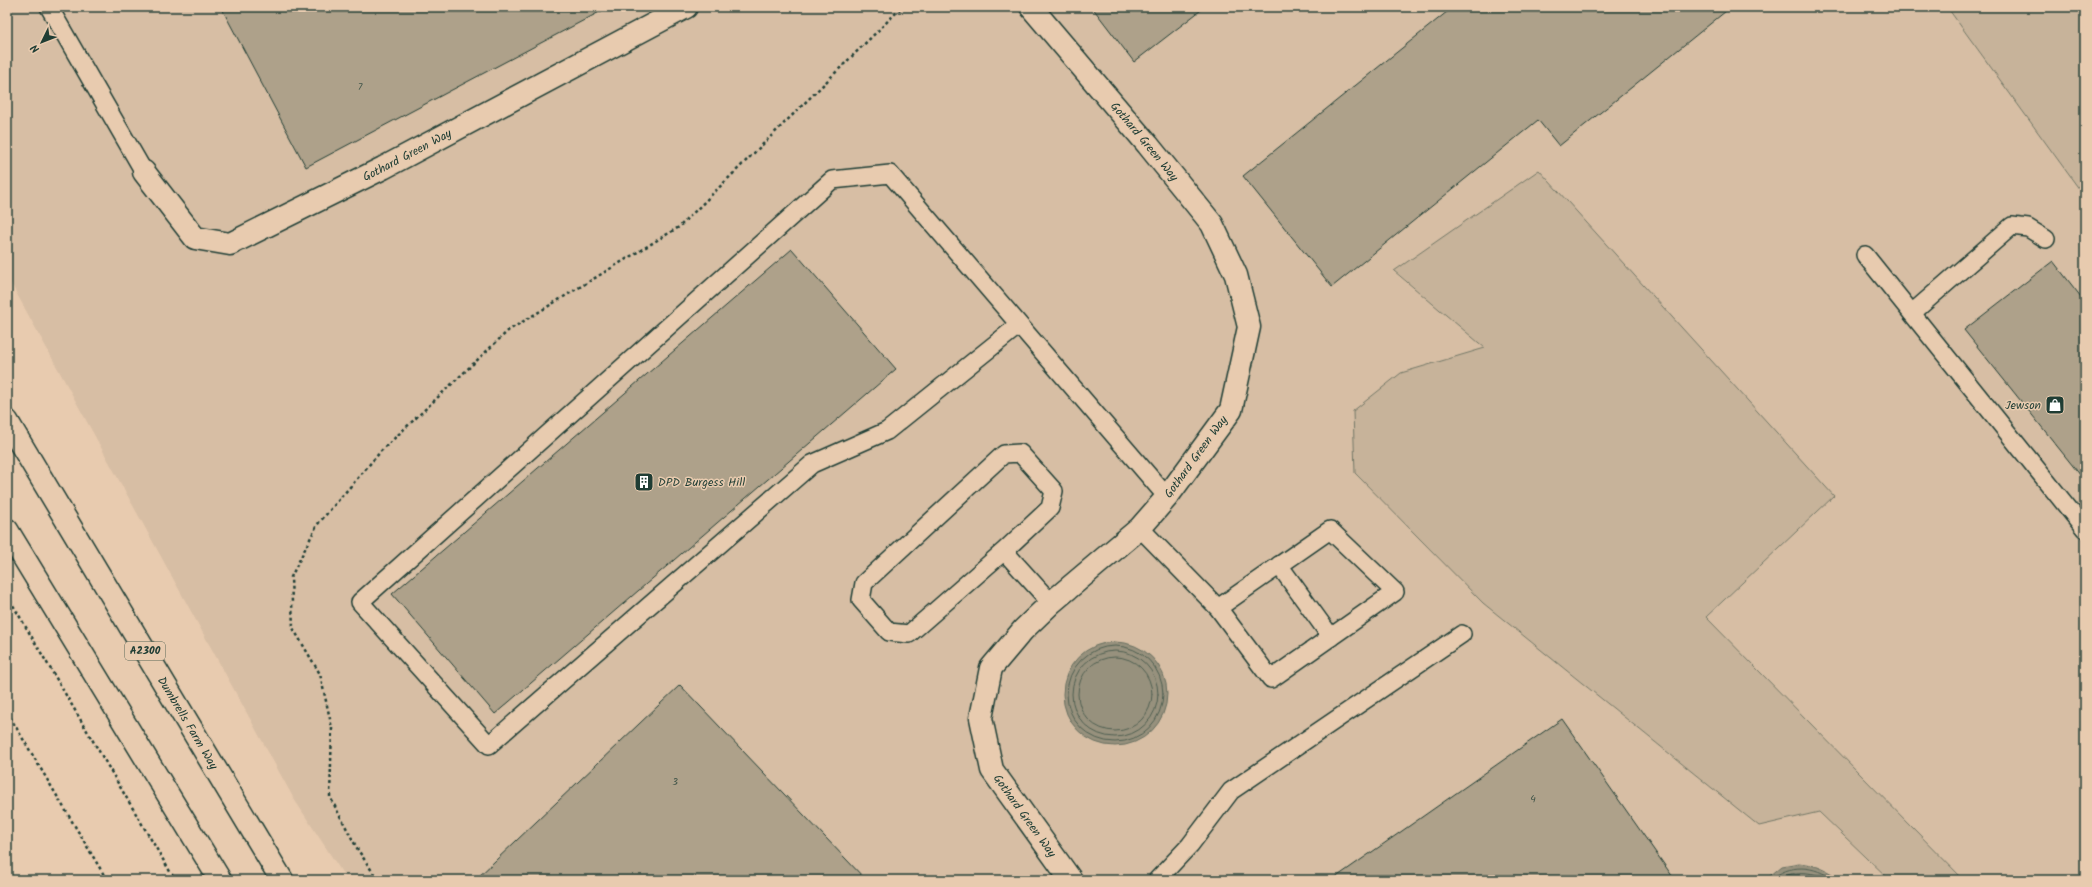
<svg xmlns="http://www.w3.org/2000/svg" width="2092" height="887" font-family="Kalam,sans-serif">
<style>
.built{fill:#d7bea4}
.green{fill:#c7b39a;stroke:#737867}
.water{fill:#97917d;stroke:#676f60}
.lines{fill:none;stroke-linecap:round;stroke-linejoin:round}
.shore{stroke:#4f5f51;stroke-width:1}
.building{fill:#aea18a;stroke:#1f3d34}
.service-casing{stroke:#1f3d34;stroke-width:20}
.minor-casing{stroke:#1f3d34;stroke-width:25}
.primary-casing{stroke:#1f3d34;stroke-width:25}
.path{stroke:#1f3d34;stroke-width:2.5;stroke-dasharray:3 3;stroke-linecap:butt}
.service{stroke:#e8cbaf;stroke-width:17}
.minor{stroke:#e8cbaf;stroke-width:22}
.primary{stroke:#e8cbaf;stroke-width:22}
.labels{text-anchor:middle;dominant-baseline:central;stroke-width:3;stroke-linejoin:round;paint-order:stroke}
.number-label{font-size:10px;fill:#43564a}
.shield{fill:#e8cbaf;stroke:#5b6859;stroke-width:1}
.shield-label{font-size:11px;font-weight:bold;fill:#1f3d34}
.street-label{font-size:12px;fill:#1f3d34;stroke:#e8cbaf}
.poi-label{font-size:12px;fill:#1f3d34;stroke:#e8cbaf;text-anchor:end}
</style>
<rect width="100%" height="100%" fill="#e8cbaf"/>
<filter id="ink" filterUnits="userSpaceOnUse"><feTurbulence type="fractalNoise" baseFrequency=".025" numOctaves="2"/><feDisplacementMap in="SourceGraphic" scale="8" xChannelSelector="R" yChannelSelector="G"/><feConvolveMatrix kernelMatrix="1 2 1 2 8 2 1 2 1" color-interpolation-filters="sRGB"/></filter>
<g filter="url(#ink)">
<polygon class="built" points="7,7 1947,7 2085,197 2085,874 2078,880 1964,880 1706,617 1834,495 1394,272 1486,348 1401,373 1355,473 1483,603 1759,826 1819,812 1890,880 347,880 294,799 7,276"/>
<g class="green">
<polygon points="1947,7 2085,7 2085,197"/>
<polygon points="1539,170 1834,496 1706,617 1964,880 1890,880 1819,812 1759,826 1483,603 1355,473 1353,411 1401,373 1485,348 1394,271"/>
</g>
<g class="water">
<circle cx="1115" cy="694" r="52"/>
<path d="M 1799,863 C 1817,865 1827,870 1841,880 L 1765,880 L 1782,866 Z"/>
</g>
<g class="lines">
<g class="shore">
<circle cx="1115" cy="694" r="48"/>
<circle cx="1115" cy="694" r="43"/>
<circle cx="1115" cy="694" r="37"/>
<path d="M 1770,880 C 1790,863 1814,865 1834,880"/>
<path d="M 1778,880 C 1792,870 1812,870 1826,880"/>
</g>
</g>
<g class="building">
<polygon points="221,7 609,7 306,167"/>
<polygon points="1092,7 1205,7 1134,62"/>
<polygon points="1453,7 1731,7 1559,146 1538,120 1332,287 1243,176"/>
<polygon points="792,249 896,369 495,714 392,594"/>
<polygon points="2053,261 2085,302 2085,481 1964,330"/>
<polygon points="680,685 866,880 475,880"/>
<polygon points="1562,719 1675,880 1332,880"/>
</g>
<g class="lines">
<defs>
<g id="service">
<polyline points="49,7 144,172"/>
<polyline points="1865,255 2085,529"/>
<polyline points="1912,313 2012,226 2028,228 2046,239"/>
<path d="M 1019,325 L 887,431 L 812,464 L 489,745 L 360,602 L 832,180 L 890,174 C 982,282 1075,389 1167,497"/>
<polyline points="1140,528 1218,608 1271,679 1395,592 1330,530 1218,608"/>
<polyline points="1004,551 909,634 889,632 861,600 864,583 1004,454 1020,453 1054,491 1050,508 1004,551 1051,603"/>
<polyline points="1279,565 1331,637"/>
<polyline points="1157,880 1190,845 1231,791 1462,634"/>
</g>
<g id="minor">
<path id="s1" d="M 1031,7 L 1148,145 L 1212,224 L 1236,275 L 1249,327 L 1231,410 L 1167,497 L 1140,528 L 1051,603 L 1023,630 L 991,668 L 981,718 L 992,770 L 1071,880"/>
<path id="s2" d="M 144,172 L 195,238 L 230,244 L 383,168 L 686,7"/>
</g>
<g id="primary">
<path id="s3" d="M 7,421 L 282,880"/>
<polyline points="7,530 220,880"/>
</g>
</defs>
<use href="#service" class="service-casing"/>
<use href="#minor" class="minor-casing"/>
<use href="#primary" class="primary-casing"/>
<g class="path">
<polyline points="7,595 175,880"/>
<polyline points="7,712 107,880"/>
<polyline points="378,880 358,850 330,797 332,728 320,674 293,628 291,577 317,525 382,450 509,330 679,227 902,7"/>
</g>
<use href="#service" class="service"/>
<use href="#minor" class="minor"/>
<use href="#primary" class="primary"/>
</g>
</g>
<defs>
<symbol id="shop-square" viewBox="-11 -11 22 22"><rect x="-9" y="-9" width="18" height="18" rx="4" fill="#1f3d34" stroke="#e8cbaf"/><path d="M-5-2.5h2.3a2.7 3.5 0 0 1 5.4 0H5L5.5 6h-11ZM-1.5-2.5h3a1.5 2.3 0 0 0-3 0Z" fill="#fff"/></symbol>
<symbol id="building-square" viewBox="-11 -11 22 22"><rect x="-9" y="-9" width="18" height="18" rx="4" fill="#1f3d34" stroke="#e8cbaf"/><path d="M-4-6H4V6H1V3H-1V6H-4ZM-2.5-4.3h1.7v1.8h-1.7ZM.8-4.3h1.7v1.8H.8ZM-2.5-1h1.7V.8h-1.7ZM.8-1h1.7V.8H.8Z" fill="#fff"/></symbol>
</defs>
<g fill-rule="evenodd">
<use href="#shop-square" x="2044" y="394" width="22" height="22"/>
<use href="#building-square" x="633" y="471" width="22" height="22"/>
</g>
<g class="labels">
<g class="number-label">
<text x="360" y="87">7</text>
<text x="675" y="782">3</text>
<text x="1533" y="799">4</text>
</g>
<rect class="shield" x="125" y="642" width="40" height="18" rx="3"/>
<g class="shield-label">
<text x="145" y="651">A2300</text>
</g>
<g class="street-label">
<text stroke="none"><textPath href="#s1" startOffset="176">Gothard Green Way</textPath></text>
<text stroke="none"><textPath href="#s2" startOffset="317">Gothard Green Way</textPath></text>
<text transform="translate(1196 457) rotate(-54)">Gothard Green Way</text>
<text stroke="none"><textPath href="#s3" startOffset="352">Dumbrells Farm Way</textPath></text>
<text stroke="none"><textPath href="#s1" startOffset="992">Gothard Green Way</textPath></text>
</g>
<g class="poi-label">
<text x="2041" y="405">Jewson</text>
<text x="658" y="482" text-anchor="start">DPD Burgess Hill</text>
</g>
</g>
<rect width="2092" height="887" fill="none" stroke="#e8cbaf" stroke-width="24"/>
<rect x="12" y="12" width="2068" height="863" fill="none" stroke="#1f3d34" stroke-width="1.5" filter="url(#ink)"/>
<g transform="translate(42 42) rotate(227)" stroke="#e8cbaf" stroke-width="3" paint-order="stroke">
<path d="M0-3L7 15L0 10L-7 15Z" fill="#1f3d34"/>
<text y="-6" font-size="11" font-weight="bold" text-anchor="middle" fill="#1f3d34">N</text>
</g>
</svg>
